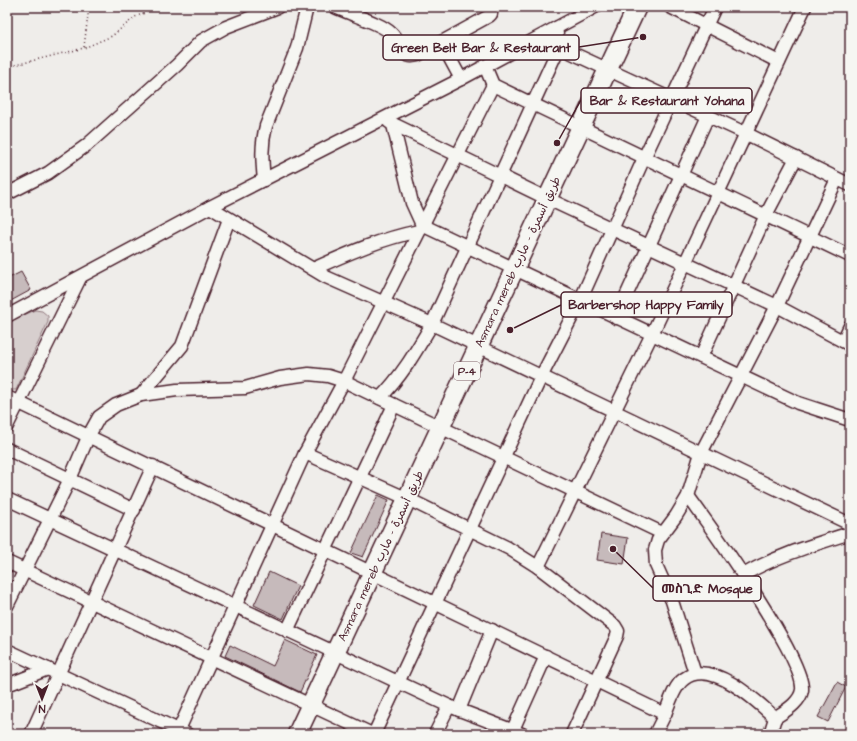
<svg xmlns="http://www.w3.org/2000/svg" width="857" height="741" font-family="'Architects Daughter','Playpen Sans Arabic','Noto Sans Ethiopic',sans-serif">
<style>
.green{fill:#d7cfce;stroke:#90777c}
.building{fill:#c6babb;stroke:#4a1f2b}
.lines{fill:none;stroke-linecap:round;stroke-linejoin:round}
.minor-casing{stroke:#4a1f2b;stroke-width:15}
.highway-casing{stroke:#4a1f2b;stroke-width:21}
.path{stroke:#4a1f2b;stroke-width:1.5;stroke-dasharray:1 3;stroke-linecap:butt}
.minor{stroke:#f6f6f2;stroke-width:12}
.highway{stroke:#f6f6f2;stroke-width:18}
.labels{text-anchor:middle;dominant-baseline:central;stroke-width:3.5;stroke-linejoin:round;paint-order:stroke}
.shield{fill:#f6f6f2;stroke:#7e6067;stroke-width:1}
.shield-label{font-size:11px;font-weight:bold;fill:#4a1f2b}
.street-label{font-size:12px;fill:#4a1f2b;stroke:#f6f6f2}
.leader{fill:none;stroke:#4a1f2b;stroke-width:1.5}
.callout-dot{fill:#4a1f2b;stroke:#f6f6f2;stroke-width:1.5}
.callout{fill:#f6f6f2;stroke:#4a1f2b;stroke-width:1.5}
.callout-label{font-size:13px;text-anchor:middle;font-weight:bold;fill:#4a1f2b}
</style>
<rect width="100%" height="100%" fill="#efedea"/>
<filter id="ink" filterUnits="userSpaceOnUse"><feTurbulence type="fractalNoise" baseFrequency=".025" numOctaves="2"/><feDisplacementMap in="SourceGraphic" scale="8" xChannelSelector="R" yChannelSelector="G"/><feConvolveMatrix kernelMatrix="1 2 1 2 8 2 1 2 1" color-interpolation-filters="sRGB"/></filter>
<g filter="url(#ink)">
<polygon class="green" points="35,310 42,311 48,316 48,322 16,390 7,390 7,323"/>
<g class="building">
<polygon points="21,272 31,290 7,303 7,279"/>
<polygon points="378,495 389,500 363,557 351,553"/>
<polygon points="601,534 628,538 624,564 597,560"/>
<polygon points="269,572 298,586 283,619 254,605"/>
<polygon points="285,640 317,655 300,692 225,656 230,645 273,666"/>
<polygon points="837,682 846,687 828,722 818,717"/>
</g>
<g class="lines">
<defs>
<g id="minor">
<path d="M 335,7 C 349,14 381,23 391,33 C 402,43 399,60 418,55 L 489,16 L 491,14 L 491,7"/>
<polyline points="670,7 779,62"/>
<polyline points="441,42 461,79"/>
<polyline points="559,47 745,133 850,185"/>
<polyline points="485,66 493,85 850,256"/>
<polyline points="389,122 548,199 777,306 850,345"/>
<polyline points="393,125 412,203 422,225 798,403 850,420"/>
<path d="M 264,180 C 262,161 261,145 266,126 L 297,48 L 307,7"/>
<polyline points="7,194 48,173 87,145 177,65 201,41 226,27 278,7"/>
<polyline points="210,207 326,277 432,324 850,524"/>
<path d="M 313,269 C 349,253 380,239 419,231"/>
<polyline points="7,316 210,207 461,79 595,7"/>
<polyline points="616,318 708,116"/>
<polyline points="843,341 850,326"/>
<polyline points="701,357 766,215 796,158"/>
<polyline points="141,395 182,346 229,219"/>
<polyline points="7,397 665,714 655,734"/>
<path d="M 380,398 C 402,376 416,351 432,324 L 559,47 L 556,28"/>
<polyline points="7,426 80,278"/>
<polyline points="7,449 134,510"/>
<polyline points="305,453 408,499 508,548 538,567 615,626 618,631 617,636 572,734"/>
<path d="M 688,496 C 710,526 805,659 802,690 C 800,703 785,711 775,718"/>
<polyline points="7,499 449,706 522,734"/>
<polyline points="7,562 372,734"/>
<polyline points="538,567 652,334 805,7"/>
<path d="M 743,575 C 776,556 813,545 850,533"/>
<polyline points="7,606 70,479 89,435 99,417 116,405 141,395 177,390 245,388 280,378 309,374 328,376 344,381 662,533"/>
<polyline points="287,631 394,405"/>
<polyline points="7,650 187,734"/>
<polyline points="695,673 672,601 656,565 655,550 658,540 676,516 688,496 701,453 777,306 837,179"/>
<polyline points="7,685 48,669"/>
<polyline points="459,710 492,630"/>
<path d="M 665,714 C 669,704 674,686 684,679 C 711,658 756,700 775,718 L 770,734"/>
<polyline points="31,734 153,466"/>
<polyline points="177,734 305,453 344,381 493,85"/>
<polyline points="374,734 541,377 580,301 644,158 715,7"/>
<polyline points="435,734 449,706"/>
<polyline points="511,734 546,656"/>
</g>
<polyline id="highway" points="297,734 637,7"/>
</defs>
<use href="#minor" class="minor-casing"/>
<use href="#highway" class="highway-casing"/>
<g class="path">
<polyline points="84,47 89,7"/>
<polyline points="7,67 84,48 112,36 135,17 159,7"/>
</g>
<use href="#minor" class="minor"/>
<use href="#highway" class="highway"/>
</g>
</g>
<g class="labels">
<rect class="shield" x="454" y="362" width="26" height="18" rx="3"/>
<g class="shield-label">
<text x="467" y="371">P-4</text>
</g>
<g class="street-label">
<text transform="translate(518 262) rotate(-65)">Asmara mereb طريق أسمرة - مارب</text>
<text transform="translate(381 556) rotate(-65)">Asmara mereb طريق أسمرة - مارب</text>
</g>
</g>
<path class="leader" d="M643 37L579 47M557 143L581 100M510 330L561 305M613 549L653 588"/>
<g class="callout-dot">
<circle cx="643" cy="37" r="4"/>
<circle cx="557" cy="143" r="4"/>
<circle cx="510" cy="330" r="4"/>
<circle cx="613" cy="549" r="4"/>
</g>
<g class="callout">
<rect x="383" y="35" width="196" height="25" rx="4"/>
<rect x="581" y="88" width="171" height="25" rx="4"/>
<rect x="561" y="292" width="171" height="25" rx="4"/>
<rect x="653" y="576" width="108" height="25" rx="4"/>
</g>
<g class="callout-label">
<text x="481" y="52">Green Belt Bar &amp; Restaurant</text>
<text x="667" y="105">Bar &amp; Restaurant Yohana</text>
<text x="646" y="309">Barbershop Happy Family</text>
<text x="707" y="593">መስጊድ Mosque</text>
</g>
<rect width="857" height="741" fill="none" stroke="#f6f6f2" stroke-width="24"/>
<rect x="12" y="12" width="833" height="717" fill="none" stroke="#4a1f2b" stroke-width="1.5" filter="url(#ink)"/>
<g transform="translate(42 699) rotate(180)" stroke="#f6f6f2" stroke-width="3" paint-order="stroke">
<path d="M0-3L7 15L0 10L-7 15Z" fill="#4a1f2b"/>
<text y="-6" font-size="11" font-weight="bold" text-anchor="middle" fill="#4a1f2b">N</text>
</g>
</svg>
